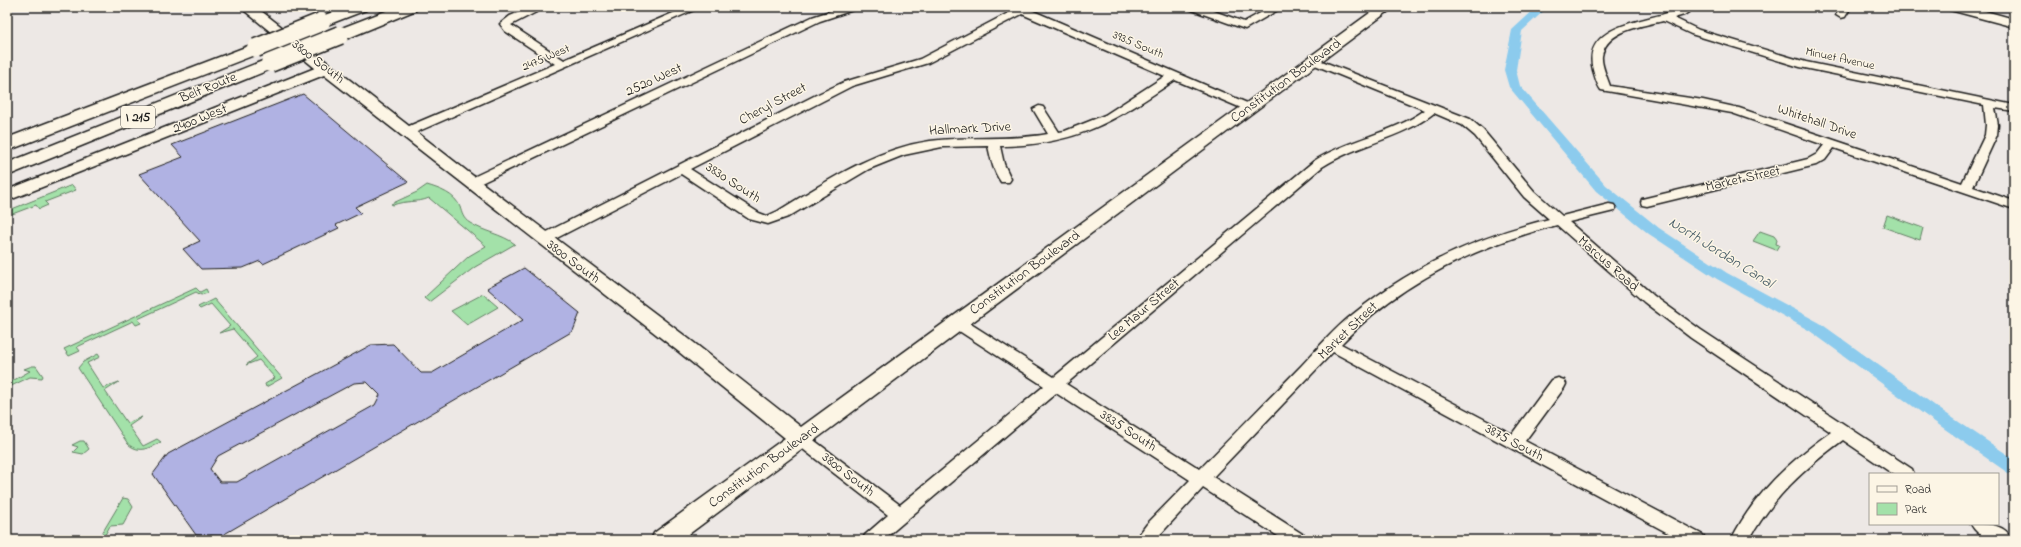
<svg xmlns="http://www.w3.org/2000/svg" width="2021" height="547" font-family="'Indie Flower',sans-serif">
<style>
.green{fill:#a3e1a9;stroke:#607e62}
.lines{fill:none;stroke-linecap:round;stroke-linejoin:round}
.canal{fill:#8ccbed;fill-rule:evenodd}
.building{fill:#b0b2e3;stroke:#1c1c1c;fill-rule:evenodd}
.street-casing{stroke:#1c1c1c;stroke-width:3}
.secondary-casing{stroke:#1c1c1c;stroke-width:3}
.highway-casing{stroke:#1c1c1c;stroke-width:3}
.street{fill:#fcf5e5;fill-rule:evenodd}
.secondary{fill:#fcf5e5;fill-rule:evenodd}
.highway{fill:#fcf5e5;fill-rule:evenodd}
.highway-bridge-casing{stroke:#1c1c1c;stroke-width:21;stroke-linecap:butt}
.highway-bridge{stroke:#fcf5e5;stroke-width:18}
.labels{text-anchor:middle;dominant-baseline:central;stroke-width:3;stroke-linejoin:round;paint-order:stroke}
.far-street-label{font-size:12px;fill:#1c1c1c;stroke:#fcf5e5}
.shield{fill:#fcf5e5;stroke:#5f5d58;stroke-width:1}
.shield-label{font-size:13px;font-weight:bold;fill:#1c1c1c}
.street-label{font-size:14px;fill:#1c1c1c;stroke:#fcf5e5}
.water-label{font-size:15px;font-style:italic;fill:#435965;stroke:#fcf5e5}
</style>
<rect width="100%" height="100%" fill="#ede8e5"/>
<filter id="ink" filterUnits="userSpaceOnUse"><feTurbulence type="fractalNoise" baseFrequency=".025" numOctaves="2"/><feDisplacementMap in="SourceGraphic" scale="8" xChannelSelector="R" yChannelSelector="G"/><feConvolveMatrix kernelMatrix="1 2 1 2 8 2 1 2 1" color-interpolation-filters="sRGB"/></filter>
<g filter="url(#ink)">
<g class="green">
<polygon points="72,185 76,190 45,202 48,205 39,209 36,205 7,216 7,211"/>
<path d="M 427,185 C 440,189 455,194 460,207 C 462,213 463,219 470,223 C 484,232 502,234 515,244 L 475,267 L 429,302 L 424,298 L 425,297 L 469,256 L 486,246 L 429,198 C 418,203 406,200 393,205 L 391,204 L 417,192 Z"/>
<polygon points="1887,215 1923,228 1920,240 1883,227"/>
<polygon points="1760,231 1774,236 1777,240 1776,244 1779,245 1776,250 1753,241"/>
<polygon points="196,288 200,292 206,289 208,293 201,295 196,292 138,319 141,323 136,325 133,321 77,347 80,351 69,356 64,349"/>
<polygon points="483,294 498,307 467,325 451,311"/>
<polygon points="214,299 282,378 266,387 265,384 275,378 259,360 246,365 257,357 233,329 219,333 230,326 211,304 200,309 198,307"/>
<path d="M 98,354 L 100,357 L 87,363 L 103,388 L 119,382 L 105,391 L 127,423 L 142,417 L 129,426 L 143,446 L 157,439 L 161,442 C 149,448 139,454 128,444 L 78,368 L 83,362 Z"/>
<polygon points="32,366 36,366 43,376 42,378 30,377 7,388 7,384 30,371 24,369"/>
<polygon points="80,441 84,441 89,449 83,454 73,452 78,447 72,445"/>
<polygon points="123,498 128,499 133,507 123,525 110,526 102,540 98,540"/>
</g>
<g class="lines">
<polygon class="canal" points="1537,7 1548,7 1522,31 1516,70 1520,86 1606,185 1659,228 1727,273 1820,323 1941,410 2014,459 2014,475 2008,473 1929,418 1810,331 1717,279 1649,234 1596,191 1509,87 1504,70 1512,30"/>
</g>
<g class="building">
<polygon points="303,94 408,182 355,207 361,213 336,225 339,228 263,264 260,261 243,268 201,269 183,249 200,241 139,174 183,157 172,145"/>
<path d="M 524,268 L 580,313 L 573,331 L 221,536 L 196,535 L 153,474 L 168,454 L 371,345 L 393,344 L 421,373 L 432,373 L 523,320 L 487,288 ZM 367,382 L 380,395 L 375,405 L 237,482 L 220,482 L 210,469 L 218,456 L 354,383 Z"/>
</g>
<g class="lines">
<defs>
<g id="street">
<polygon points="532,7 546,7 511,25 564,60 687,7 701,7 410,135 402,135 400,132 402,129 555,64 505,31 500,24 510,16"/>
<polygon points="842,7 857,7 856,9 820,21 475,186 467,186 465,183 467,180 812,17"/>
<path d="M 1010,7 L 1024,7 L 1254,106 L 1256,108 L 1250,111 L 1246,110 L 1175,80 C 1113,122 1077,145 1000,146 L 1004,164 L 1011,179 L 1009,182 L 1001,182 C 993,171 991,159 988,146 L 942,147 L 904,155 L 869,169 L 788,217 L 768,224 L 749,219 L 681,174 L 549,242 L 539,242 L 537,239 L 539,236 L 816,95 L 844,82 L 920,59 L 1014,10 ZM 1022,14 L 1165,76 L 1105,115 L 1065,131 L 1059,132 L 1043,107 L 1039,106 L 1033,109 L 1048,134 C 1009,141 969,136 930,141 C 874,149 826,182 778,211 L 767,216 L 759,213 L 690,169 L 852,86 L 928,63 Z"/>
<polygon points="1188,7 1203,7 1244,22 1271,7 1283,7 1245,29 1189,9"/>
<path d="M 1683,7 L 1696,7 L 1684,15 L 1674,18 L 1699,30 L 1806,62 L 2014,105 L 2014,111 L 1995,108 L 1998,125 L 1997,135 L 1973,187 L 2014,201 L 2014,209 L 1834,148 L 1825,160 L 1816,165 L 1647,206 L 1642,205 L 1641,202 L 1642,199 L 1808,159 L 1817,154 L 1824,145 L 1732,113 L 1601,90 C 1597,85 1595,77 1593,70 C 1580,21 1655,22 1683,7 ZM 1663,21 L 1691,34 L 1800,67 L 1984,105 L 1986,125 L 1985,135 L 1962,183 L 1739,108 L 1703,100 L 1610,86 C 1607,77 1601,65 1602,56 C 1606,30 1643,26 1663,21 Z"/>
<polygon points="1841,7 1851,7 1845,17 1841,18 1836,15"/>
<path d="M 1314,58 L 1470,119 L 1483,130 L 1534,191 L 1562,216 L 1609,204 L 1614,205 L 1616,208 L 1614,211 L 1569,222 L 1654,296 L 1701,330 L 1912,469 L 1914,474 L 1893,474 L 1843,440 C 1805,468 1772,498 1749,540 L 1731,540 C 1754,494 1790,461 1831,432 L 1691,338 L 1644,302 L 1557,225 C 1476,246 1399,283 1341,344 L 1512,434 L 1552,380 L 1558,378 L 1564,380 L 1566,384 L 1564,388 L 1525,441 L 1703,535 L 1706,540 L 1681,540 L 1333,352 L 1213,477 L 1304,535 L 1307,540 L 1284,540 L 1203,488 L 1155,540 L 1135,540 L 1147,524 L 1190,480 L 1056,393 L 883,540 L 862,540 L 865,535 L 888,515 L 795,443 L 793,439 L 795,435 L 801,433 L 807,435 L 900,505 L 1044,386 L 953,327 L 951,323 L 953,319 L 958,318 L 963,319 L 1054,377 L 1314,161 C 1348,139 1392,134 1425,110 L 1310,63 L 1309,61 L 1310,59 ZM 1434,113 L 1462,125 L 1475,136 L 1524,197 L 1549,219 C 1477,237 1410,267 1352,315 C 1334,329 1318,348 1302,365 C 1268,400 1234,434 1200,469 L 1066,384 L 1322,167 C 1357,144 1401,139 1434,113 Z"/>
<path d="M 1971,524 C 1987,524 2004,523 2013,540 C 1997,540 1980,541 1971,524 Z"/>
</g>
<g id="secondary">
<polygon points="240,7 256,7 477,179 693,342 801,427 1378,7 1394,7 681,540 651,540 654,533 785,438 679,352 324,75 7,201 7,190 315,68"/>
<polygon points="1948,7 1971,7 2014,19 2014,27 1950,10"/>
</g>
<g id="highway">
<polygon points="345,7 368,7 366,10 327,25 321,27 315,25 313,22 315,19"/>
<polygon points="396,7 418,7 416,10 346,39 340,40 334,39 332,35 334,31"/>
<polygon points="256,43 262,44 264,48 262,52 7,151 7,138"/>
<polygon points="270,58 276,59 279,63 276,67 7,176 7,163"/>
</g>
</defs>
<use href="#street" class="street-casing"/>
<use href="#secondary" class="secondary-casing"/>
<use href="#highway" class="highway-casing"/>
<use href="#street" class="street"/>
<use href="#secondary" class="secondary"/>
<use href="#highway" class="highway"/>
<defs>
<g id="highway-bridge">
<polyline points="256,48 321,22"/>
<polyline points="270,63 340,35"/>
</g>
</defs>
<use href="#highway-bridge" class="highway-bridge-casing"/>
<use href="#highway-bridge" class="highway-bridge"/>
</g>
</g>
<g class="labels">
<g class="far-street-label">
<text transform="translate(1138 45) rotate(23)">3935 South</text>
<text transform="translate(546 58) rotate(-23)">2475 West</text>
<text transform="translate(1840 59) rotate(12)">Minuet Avenue</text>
</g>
<rect class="shield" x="121" y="106" width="34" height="22" rx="3"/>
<g class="shield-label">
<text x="138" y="117">I 215</text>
</g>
<g class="street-label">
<text transform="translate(318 62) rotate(38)">3800 South</text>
<text transform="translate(654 80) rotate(-25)">2520 West</text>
<text transform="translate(1286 81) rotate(-36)">Constitution Boulevard</text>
<text transform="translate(208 88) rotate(-22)">Belt Route</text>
<text transform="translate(773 104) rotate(-28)">Cheryl Street</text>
<text transform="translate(200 119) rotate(-22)">2400 West</text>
<text transform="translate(1817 122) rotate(19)">Whitehall Drive</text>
<text transform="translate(970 129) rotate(-3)">Hallmark Drive</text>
<text transform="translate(1743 179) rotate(-13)">Market Street</text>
<text transform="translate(733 183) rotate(33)">3830 South</text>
<text transform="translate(573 262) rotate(37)">3800 South</text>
<text transform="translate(1608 264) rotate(41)">Marcus Road</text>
<text transform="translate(1025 273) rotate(-36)">Constitution Boulevard</text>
<text transform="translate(1144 310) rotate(-40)">Lee Maur Street</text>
<text transform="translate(1348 331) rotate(-44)">Market Street</text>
<text transform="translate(1128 431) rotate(33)">3835 South</text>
<text transform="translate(1514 443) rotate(28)">3875 South</text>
<text transform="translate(764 466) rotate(-36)">Constitution Boulevard</text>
<text transform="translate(848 475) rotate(38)">3800 South</text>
</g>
<g class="water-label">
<text transform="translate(1721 253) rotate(32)">North Jordan Canal</text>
</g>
</g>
<rect width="2021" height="547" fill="none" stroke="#fcf5e5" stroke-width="24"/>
<rect x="12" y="12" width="1997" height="523" fill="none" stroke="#1c1c1c" stroke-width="1.5" filter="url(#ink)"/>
<rect x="1869" y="473" width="130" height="52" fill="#fcf5e5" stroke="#a29e95"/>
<rect x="1877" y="486" width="20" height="6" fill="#fcf5e5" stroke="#a29e95"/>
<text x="1905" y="493" font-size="12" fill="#1c1c1c">Road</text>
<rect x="1877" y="503" width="20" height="12" fill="#a3e1a9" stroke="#a29e95"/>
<text x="1905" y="513" font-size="12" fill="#1c1c1c">Park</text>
</svg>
